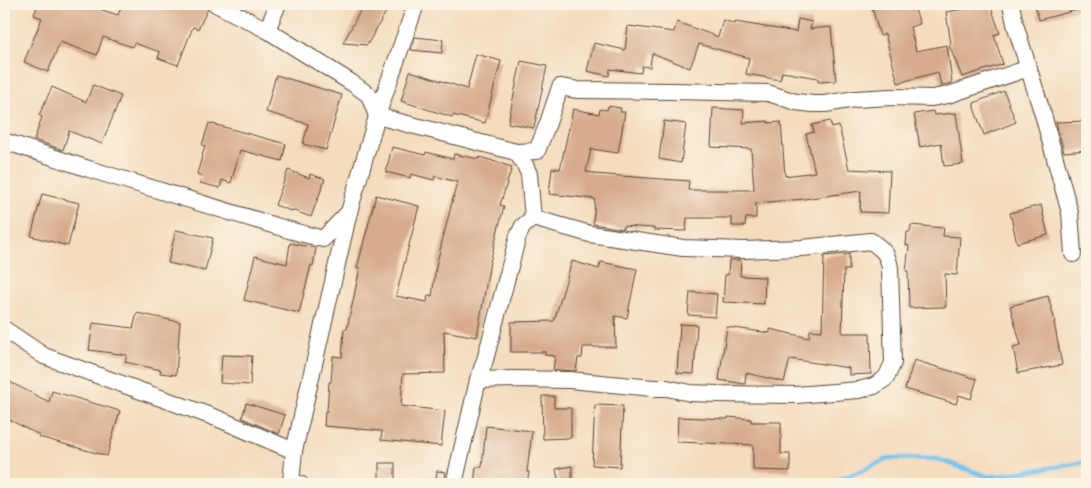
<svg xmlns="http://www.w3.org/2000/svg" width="1091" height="488" font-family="'IM FELL DW Pica',serif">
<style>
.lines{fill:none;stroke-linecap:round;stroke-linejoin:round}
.stream{stroke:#73c2ee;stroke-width:4.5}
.building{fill:#d7ac8d}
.street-casing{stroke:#574536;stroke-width:18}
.street{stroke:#fff;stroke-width:16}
</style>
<rect width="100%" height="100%" fill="#fcf5e5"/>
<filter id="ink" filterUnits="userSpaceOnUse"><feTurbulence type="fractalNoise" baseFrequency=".02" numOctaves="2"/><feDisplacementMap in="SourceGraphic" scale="10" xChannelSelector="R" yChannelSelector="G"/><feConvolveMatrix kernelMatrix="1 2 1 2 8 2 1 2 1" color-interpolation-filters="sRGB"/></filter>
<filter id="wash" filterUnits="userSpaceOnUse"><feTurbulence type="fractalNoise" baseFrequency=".0096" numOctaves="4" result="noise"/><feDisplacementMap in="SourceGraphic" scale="20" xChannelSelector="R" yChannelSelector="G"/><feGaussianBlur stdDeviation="1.12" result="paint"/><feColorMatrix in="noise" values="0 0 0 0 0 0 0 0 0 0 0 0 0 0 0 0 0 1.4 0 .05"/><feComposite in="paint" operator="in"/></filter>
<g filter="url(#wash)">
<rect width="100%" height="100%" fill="#f4dcbd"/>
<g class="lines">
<polyline class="stream" points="830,484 890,458 937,459 989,477 1087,462"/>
</g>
<g id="blocks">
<g class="building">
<polygon points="38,4 84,4 118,15 122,4 199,4 207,8 208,9 198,29 193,27 178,65 158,58 160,52 134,43 132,47 103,37 97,55 60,42 48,72 24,62 42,18 34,15"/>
<polygon points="364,4 371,4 386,12 367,45 343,43"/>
<polygon points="871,4 913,4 920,24 910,27 916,51 947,45 952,83 941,86 938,72 898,83 885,34 880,36"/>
<polygon points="962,4 990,4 1000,33 994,35 1003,64 962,77 949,45 951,44 946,12 963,9"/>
<polygon points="1035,4 1083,4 1084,8 1039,20"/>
<polygon points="798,19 812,22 810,29 831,27 836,81 818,82 818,78 782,72 780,80 746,74 749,58 699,44 690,68 652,53 650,67 642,66 641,73 610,69 609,76 587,71 594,43 625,50 628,26 674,32 677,22 718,37 723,20 735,24 735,22 796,32"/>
<polygon points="415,37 443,40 442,53 411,50"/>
<polygon points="476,54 501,61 485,123 453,115 452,117 401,101 410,71 467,89"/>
<polygon points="521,61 547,66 534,128 508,123"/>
<polygon points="276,75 342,95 326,150 303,144 308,124 266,112"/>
<polygon points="93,85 121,96 102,144 69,131 63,150 34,140 42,117 39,115 52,87 86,102"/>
<polygon points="1004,91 1016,122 984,135 974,108 974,103"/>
<polygon points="608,106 621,108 620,112 625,112 618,153 591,149 586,172 594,173 594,174 689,181 688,190 754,190 751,149 711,147 713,108 744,110 743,123 768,121 768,123 781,122 785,176 815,172 806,134 814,132 812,125 830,121 832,128 839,126 849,169 890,171 888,213 860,212 861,191 804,199 756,203 756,218 746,218 745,226 732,226 732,218 687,218 686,231 654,230 654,228 623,226 623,229 593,224 595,199 549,194 552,168 560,169 573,109 599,114 600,109 607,110"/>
<polygon points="933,111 934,115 956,113 963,164 944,166 941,143 920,147 914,114"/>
<polygon points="664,121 686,124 681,163 659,159"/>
<polygon points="1087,121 1087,150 1064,152 1056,122"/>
<polygon points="209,123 286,144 282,161 240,150 231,183 222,180 220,188 200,183 202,176 197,174 205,146 202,145"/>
<polygon points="392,147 425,155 426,152 453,159 454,154 479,159 480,157 512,167 500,205 504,206 490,262 477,337 444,331 445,373 403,374 401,406 445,411 441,446 381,440 382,431 324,426 325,411 327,411 329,382 331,382 333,356 342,357 344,329 347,329 360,268 357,268 376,195 419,206 396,296 427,302 428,295 432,296 436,266 457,182 435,176 434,180 411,174 410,178 386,172"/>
<polygon points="288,170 309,178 310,174 325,179 311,217 292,210 291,211 275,205"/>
<polygon points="42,194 79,203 68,246 31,236"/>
<polygon points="1041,205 1048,235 1017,243 1010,213"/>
<polygon points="911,225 944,228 943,236 960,237 957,275 945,274 946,307 909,308 908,271 906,271 909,246 906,245 907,232 910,232"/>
<polygon points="176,230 213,238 205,271 168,263"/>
<polygon points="290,243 316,248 313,266 311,265 299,313 244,300 255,256 287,264"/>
<polygon points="849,254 849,270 844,270 842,333 870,333 871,374 849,375 849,368 790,359 784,382 746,373 745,384 719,380 727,327 770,333 770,329 809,338 810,330 822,331 824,256"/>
<polygon points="729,260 741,260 740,276 765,277 764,304 723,302 725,275 728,275"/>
<polygon points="572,261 599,269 601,262 637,269 627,318 615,316 616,347 583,347 582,358 578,358 576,371 553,370 555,356 545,355 545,352 511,352 511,322 554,321"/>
<polygon points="690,292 717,294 715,317 688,315"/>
<polygon points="1048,296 1055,321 1054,322 1062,365 1018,373 1013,347 1021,345 1010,306"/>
<polygon points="137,313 180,322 176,375 160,373 161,370 125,362 127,355 89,350 93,323 133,328"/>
<polygon points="680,324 697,325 694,374 677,373"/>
<polygon points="222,355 252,356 250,385 220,383"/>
<polygon points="914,360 977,379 971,399 959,395 956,404 905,389"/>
<polygon points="4,379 49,402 52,391 120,411 107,456 39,437 39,435 4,417"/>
<polygon points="542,396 554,396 554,408 571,408 571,438 543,439"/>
<polygon points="246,403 285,415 279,434 242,418"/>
<polygon points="595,405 623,406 620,467 592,465"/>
<polygon points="678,417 728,419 728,417 751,419 751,422 781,422 781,454 790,454 790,471 753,470 753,445 677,442"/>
<polygon points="486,426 532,431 527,472 529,472 527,484 474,484 476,467 482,467"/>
<rect x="379" y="463" width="16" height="21"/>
<polygon points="572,466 572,484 559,484 556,469"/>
<polygon points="437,471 446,472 444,484 435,484"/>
</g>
</g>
</g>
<g filter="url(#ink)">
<use href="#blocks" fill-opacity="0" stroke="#574536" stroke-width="1"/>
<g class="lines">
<defs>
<g id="street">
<polyline points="216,4 267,30 352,83 369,95 377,116 516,152 537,151 548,123 560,87 578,90 672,91 768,93 796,102 813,104 825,104 855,99 891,97 932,98 948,95 1029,68"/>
<polyline points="1011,4 1015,24 1044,118 1070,213 1073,254"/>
<polyline points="267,30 278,4"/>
<polyline points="4,141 89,169 289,230 323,239 349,212"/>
<polyline points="4,329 44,356 219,419 294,451"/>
<path d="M 478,380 L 514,379 L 570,380 L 653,388 L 667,388 L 690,393 L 718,394 L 796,395 L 859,390 L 874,386 L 886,378 L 893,363 L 890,268 C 888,254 883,250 871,241 L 802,248 L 744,250 L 683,248 L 590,234 L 533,218 L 529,174 L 525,165 L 516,152"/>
<polyline points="300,484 291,482 294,451 349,212 377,116 416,4"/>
<polyline points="454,484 478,380 485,360 518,236 523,226 533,218"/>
</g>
</defs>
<use href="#street" class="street-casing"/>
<use href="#street" class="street"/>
</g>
</g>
<rect width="1091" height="488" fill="none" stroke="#fcf5e5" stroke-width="20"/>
</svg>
